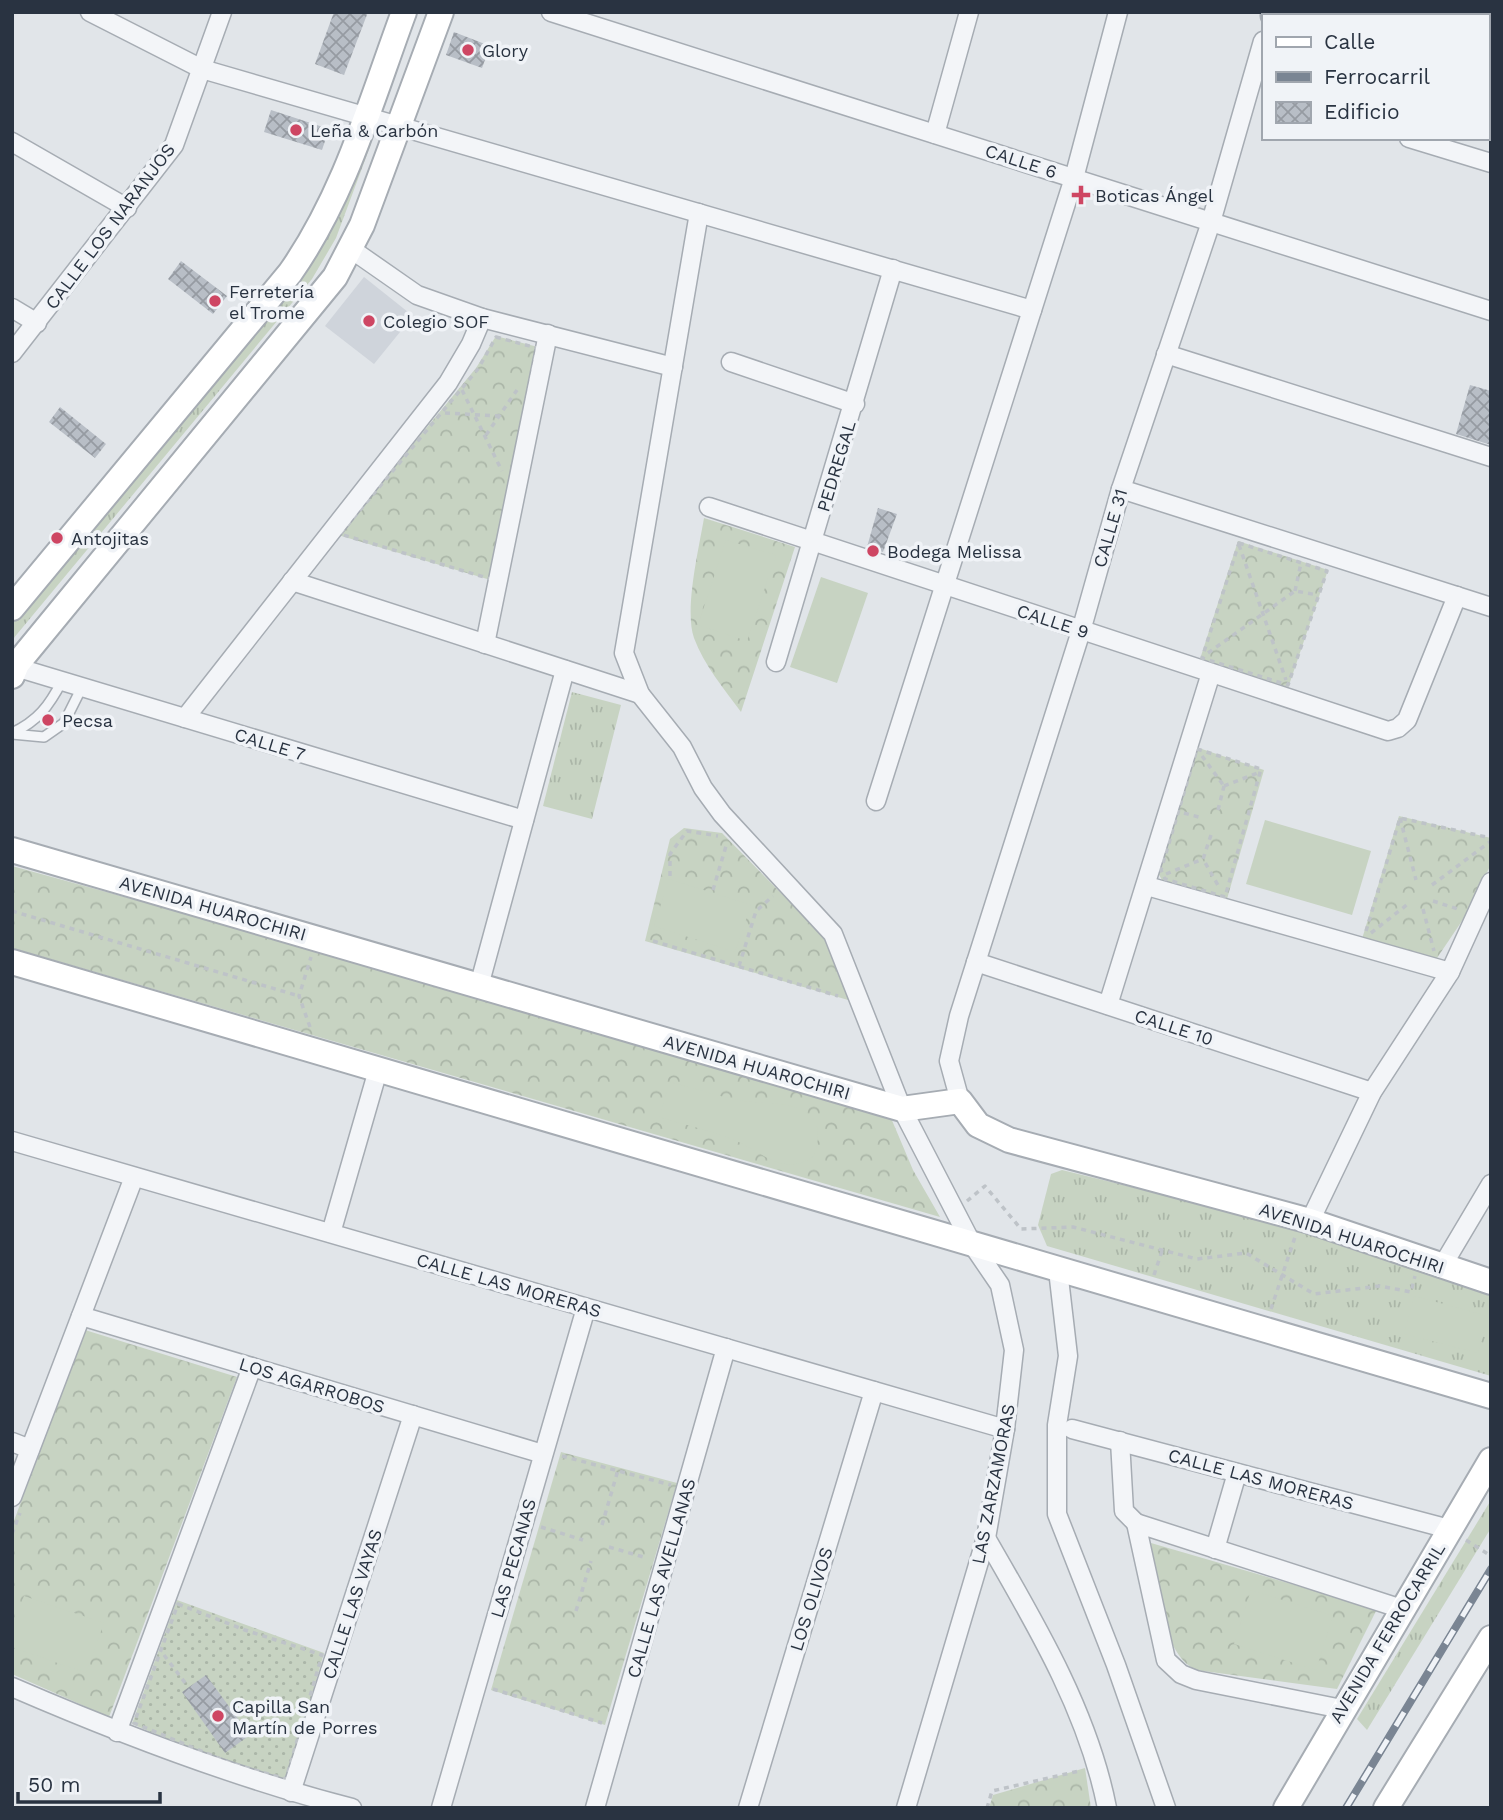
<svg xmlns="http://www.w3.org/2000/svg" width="1503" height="1820" font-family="'Work Sans',sans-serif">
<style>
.built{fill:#cfd4db}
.grass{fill:url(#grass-tufts)}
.forest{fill:url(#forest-crowns)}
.garden{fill:url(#garden-dots)}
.pitch{fill:#c7d3c2}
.building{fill:url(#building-cross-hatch)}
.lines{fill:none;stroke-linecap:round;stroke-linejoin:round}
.lane-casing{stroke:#a6acb3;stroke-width:12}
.street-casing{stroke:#a6acb3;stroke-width:21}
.secondary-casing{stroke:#a6acb3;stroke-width:28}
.path{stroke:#bec3c8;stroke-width:3.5;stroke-dasharray:5 5;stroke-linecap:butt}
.lane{stroke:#f3f5f8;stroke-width:9}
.street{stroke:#f3f5f8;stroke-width:18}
.secondary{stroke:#fff;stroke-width:24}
.rail-casing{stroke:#7a8593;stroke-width:8}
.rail{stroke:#f0f3f7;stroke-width:5;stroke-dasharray:16;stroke-linecap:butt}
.poi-dot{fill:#ce4663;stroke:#f0f3f7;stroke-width:2.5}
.labels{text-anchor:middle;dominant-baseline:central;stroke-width:7;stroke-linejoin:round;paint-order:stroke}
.poi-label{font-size:18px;fill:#293341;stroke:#f0f3f7;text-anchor:start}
.street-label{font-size:18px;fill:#293341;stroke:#f0f3f7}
</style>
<defs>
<pattern id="grass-tufts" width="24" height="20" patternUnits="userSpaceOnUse" patternTransform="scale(1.75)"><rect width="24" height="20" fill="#c7d3c2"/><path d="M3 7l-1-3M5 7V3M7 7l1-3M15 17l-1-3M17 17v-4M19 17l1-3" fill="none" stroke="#abb6a8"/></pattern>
<pattern id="forest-crowns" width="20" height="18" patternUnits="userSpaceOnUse" patternTransform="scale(1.75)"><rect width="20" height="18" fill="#c7d3c2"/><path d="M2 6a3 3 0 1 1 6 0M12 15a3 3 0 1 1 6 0" fill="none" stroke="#abb6a8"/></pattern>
<pattern id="garden-dots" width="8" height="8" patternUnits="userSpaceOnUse" patternTransform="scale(1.75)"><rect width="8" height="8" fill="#c7d3c2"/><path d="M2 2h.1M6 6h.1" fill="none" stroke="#abb6a8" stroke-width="1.8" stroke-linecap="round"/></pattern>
<pattern id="building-cross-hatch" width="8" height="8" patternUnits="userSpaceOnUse" patternTransform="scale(1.75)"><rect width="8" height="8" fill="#b8bec6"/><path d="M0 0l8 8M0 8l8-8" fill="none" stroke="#969ba2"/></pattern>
</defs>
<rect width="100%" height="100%" fill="#e1e5e9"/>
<polygon class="built" points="364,277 413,316 374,364 325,326"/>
<g class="grass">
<polygon points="363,141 371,144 336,238 312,279 13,639 12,622 314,254"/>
<polygon points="572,692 621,705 592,819 543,806"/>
<polygon points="1062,1170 1282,1224 1491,1291 1491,1376 1047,1246 1038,1225 1051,1174"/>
<polygon points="1491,1500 1491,1528 1367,1730 1357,1719"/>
</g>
<g class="forest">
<polygon points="496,336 538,347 494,581 338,535 476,368"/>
<path d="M 704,518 L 795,547 L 741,712 C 724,689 704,665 694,638 C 684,610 699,548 704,518 Z"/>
<polygon points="1238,541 1328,570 1288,688 1200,659"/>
<polygon points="1196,747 1264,770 1227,899 1162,880 1158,873"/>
<polygon points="1399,816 1491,838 1491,864 1468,912 1435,961 1362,939"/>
<polygon points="684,828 722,833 826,939 855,1002 645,941 670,839"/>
<polygon points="12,866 237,928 891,1118 913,1170 940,1217 12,948"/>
<polygon points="85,1330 237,1377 109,1717 12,1674 12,1526"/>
<polygon points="561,1452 677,1483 605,1725 491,1690"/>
<path d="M 1151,1543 L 1377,1609 L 1337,1689 L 1196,1670 C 1159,1651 1158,1581 1151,1543 Z"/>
<polygon points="1085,1768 1091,1808 989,1808 993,1795"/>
</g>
<polygon class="garden" points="177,1600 324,1653 287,1781 229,1765 132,1724"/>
<g class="pitch">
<polygon points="726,540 776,555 747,641 698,625"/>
<polygon points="821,577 868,593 837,683 790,667"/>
<polygon points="1265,820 1371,851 1352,915 1246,884"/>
<polygon points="669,879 751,905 735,952 654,926"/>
<path d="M 670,1082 C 694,1088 719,1097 744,1101 C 766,1104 797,1100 813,1119 C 821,1129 818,1144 814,1156 C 783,1179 760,1149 731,1139 C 708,1130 683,1124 659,1117 Z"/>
<polygon points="1414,1296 1488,1316 1478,1353 1404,1334"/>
<polygon points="1251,1590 1333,1616 1316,1670 1234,1644"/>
<polygon points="24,1596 104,1623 86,1673 12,1647 12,1629"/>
</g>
<g class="building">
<polygon points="334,12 368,12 344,75 315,64"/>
<polygon points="454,32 490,46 482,68 446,55"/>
<polygon points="271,110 329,129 322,150 264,132"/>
<polygon points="181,261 227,296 213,314 168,279"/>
<polygon points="1470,385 1491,391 1491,445 1456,434"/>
<polygon points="60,407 106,444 95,458 49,422"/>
<polygon points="878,508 897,514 883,552 867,547"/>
<polygon points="206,1675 250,1735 225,1753 182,1692"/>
</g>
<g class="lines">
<defs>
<g id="lane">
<path d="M 12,733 C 38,721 49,706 62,681"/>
<polyline points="12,734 44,737 64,723 82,687"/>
</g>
<g id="street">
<polyline points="90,12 202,69 1032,310"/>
<polyline points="551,12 1491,311"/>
<polyline points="1270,16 1271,12"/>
<polyline points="1419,16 1420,12"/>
<polyline points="935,134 969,12"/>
<polyline points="1409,138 1491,163"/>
<polyline points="12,142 127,208"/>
<polyline points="699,213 624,653 640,694 682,747 703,788 722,814 833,934 902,1109 972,1244 1000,1285 1014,1350 1005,1429 986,1538 906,1808"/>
<polyline points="351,249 417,295 482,318 673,367"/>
<polyline points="12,308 37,323"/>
<polyline points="12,353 174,145 222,12"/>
<polyline points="1166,354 1491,457"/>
<polyline points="731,362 855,404"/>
<polyline points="1121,489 1491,607"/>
<polyline points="709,507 1388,731 1398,728 1407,720 1457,596"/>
<polyline points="292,581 640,694"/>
<polyline points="485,644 548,334"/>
<polyline points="776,662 893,269"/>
<polyline points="12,666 524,820"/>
<polyline points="185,718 448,383 471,344 482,318"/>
<polyline points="876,801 1074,178 1118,12"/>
<polyline points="1147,886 1450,972"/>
<polyline points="976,962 1372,1092"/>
<polyline points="479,986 565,670"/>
<polyline points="1108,1005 1211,673"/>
<polyline points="960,1101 949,1061 959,1016 1081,631 1121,489 1211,222 1263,41"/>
<polyline points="12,1141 1005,1429"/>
<polyline points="1310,1221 1372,1092 1450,972 1491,882"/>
<polyline points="331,1233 378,1070"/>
<polyline points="1441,1268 1491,1184"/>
<polyline points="1058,1270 1068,1356 1057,1425 1057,1514 1116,1665 1166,1808"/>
<polyline points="81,1316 543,1454"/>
<polyline points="1072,1429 1449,1529"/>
<polyline points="1120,1441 1124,1511 1136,1523"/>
<polyline points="12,1442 30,1449"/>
<polyline points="12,1497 134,1177"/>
<path d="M 986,1538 C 1035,1623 1088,1711 1107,1808"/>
<polyline points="1215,1549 1237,1473"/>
<path d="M 12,1687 C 123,1735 235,1778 352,1808"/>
<polyline points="1342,1709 1196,1680 1181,1674 1166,1660 1136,1523 1402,1609"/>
<polyline points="117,1732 252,1367"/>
<polyline points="291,1792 413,1415"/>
<polyline points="441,1808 586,1308"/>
<polyline points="595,1808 726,1348"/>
<polyline points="748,1808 874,1391"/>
</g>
<g id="secondary">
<path d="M 12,608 L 290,273 C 345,195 371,101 404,12"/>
<polyline points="12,676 17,664 335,277 362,225 441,12"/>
<polyline points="12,850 902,1109 960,1101 978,1125 1009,1140 1310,1221 1491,1282"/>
<polyline points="12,962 1491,1396"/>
<polyline points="1286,1808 1491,1460"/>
<polyline points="1386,1808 1491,1638"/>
</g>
</defs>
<use href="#lane" class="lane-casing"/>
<use href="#street" class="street-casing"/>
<use href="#secondary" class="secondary-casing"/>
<g class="path">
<polygon points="496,337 537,348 494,580 340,534 478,369"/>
<polyline points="462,390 502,471"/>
<polyline points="445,413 499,416"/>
<polyline points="486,435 517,390"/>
<polygon points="1239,543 1327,571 1288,685 1202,658"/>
<polyline points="1239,545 1286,680"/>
<polyline points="1295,591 1301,563"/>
<polyline points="1208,653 1295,591 1318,595"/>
<polygon points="1197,749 1261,769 1225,897 1165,879 1161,870"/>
<polyline points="1202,756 1224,786"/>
<polyline points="1224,786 1260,772"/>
<polyline points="1218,810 1224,786"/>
<polyline points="1184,813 1202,818"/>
<polyline points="1400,818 1416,880"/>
<polyline points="1211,835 1203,859 1219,887"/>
<polyline points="1166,874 1203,859"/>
<polyline points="670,876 670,854 687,831 718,836"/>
<polyline points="1432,885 1491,841"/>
<polyline points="713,890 726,846"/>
<polyline points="1433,901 1461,910"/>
<polyline points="1423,909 1434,951"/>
<polyline points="12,911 299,996"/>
<polyline points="1366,931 1400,818 1491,838"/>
<polyline points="1371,933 1408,904"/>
<polyline points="653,941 838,996"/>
<polyline points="739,966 756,911 773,896"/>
<polyline points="310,1027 299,996 311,957"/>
<polyline points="967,1201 985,1186 1021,1229 1073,1227 1197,1259 1246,1253 1314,1294 1380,1286 1411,1292 1415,1276"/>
<polyline points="1154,1275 1162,1251"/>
<polyline points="1271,1309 1295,1237"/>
<polyline points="562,1456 671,1485"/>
<polyline points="602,1525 618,1470"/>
<polyline points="541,1527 583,1540"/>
<polyline points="12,1534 20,1513"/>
<polyline points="1466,1540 1491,1556"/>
<polyline points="609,1547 647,1558"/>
<polygon points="178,1604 245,1630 322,1655 286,1779 230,1763 134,1723"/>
<polyline points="576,1611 591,1561"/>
<polyline points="164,1655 186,1684"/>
<polyline points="493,1689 602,1723"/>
<polyline points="987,1808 992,1791 1079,1771"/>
</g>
<use href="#lane" class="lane"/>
<use href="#street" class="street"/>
<use href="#secondary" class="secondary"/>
<defs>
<polyline id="rail" points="1346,1808 1491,1569"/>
</defs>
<use href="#rail" class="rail-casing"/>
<use href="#rail" class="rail"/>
</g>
<g class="poi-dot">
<circle cx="468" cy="50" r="7"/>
<circle cx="296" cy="130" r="7"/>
<path d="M1077.5 184.5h7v7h7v7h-7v7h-7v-7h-7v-7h7z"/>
<circle cx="215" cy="301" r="7"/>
<circle cx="369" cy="321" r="7"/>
<circle cx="57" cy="538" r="7"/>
<circle cx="873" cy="551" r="7"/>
<circle cx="48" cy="720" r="7"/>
<circle cx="218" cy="1716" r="7"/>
</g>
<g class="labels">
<g class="poi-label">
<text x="482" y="50">Glory</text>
<text x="310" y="130">Leña &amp; Carbón</text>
<text x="1095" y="195">Boticas Ángel</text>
<text x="229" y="291">Ferretería<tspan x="229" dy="21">el Trome</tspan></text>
<text x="383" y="321">Colegio SOF</text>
<text x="71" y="538">Antojitas</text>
<text x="887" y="551">Bodega Melissa</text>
<text x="62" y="720">Pecsa</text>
<text x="232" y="1706">Capilla San<tspan x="232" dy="21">Martín de Porres</tspan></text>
</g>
<g class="street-label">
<text transform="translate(1021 161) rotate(18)">CALLE 6</text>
<text transform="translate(110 226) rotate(-53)">CALLE LOS NARANJOS</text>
<text transform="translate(836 466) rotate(-73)">PEDREGAL</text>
<text transform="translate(1110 528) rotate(-74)">CALLE 31</text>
<text transform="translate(1053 621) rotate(18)">CALLE 9</text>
<text transform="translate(270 744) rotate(17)">CALLE 7</text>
<text transform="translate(213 908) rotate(16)">AVENIDA HUAROCHIRI</text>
<text transform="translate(1174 1027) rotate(18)">CALLE 10</text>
<text transform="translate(757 1067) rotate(16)">AVENIDA HUAROCHIRI</text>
<text transform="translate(1352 1238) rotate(18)">AVENIDA HUAROCHIRI</text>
<text transform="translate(509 1285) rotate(16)">CALLE LAS MORERAS</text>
<text transform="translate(312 1385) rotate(17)">LOS AGARROBOS</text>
<text transform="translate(1261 1479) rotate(15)">CALLE LAS MORERAS</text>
<text transform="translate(993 1484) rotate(-79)">LAS ZARZAMORAS</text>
<text transform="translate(513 1558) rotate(-74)">LAS PECANAS</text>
<text transform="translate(661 1578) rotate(-74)">CALLE LAS AVELLANAS</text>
<text transform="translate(811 1599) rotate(-73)">LOS OLIVOS</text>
<text transform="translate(352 1604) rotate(-72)">CALLE LAS VAYAS</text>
<text transform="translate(1387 1633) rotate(-59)">AVENIDA FERROCARRIL</text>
</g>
</g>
<rect width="1503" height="1820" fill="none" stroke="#293341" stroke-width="28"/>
<rect x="1262" y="14" width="228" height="126" fill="#f0f3f7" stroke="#a0a6ae" stroke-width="2"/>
<rect x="1276" y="37" width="35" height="10" fill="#ffffff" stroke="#a0a6ae" stroke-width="2"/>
<text x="1324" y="49" font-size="21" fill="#293341">Calle</text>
<rect x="1276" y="72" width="35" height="10" fill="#7a8593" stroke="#a0a6ae" stroke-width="2"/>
<text x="1324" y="84" font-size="21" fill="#293341">Ferrocarril</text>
<rect x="1276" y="102" width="35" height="21" fill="url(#building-cross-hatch)" stroke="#a0a6ae" stroke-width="2"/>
<text x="1324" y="119" font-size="21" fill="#293341">Edificio</text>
<path d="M18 1792v10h142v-10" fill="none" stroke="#293341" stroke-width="3.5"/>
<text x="28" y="1792" font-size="21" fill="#293341" stroke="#f0f3f7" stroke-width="5" paint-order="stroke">50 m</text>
</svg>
